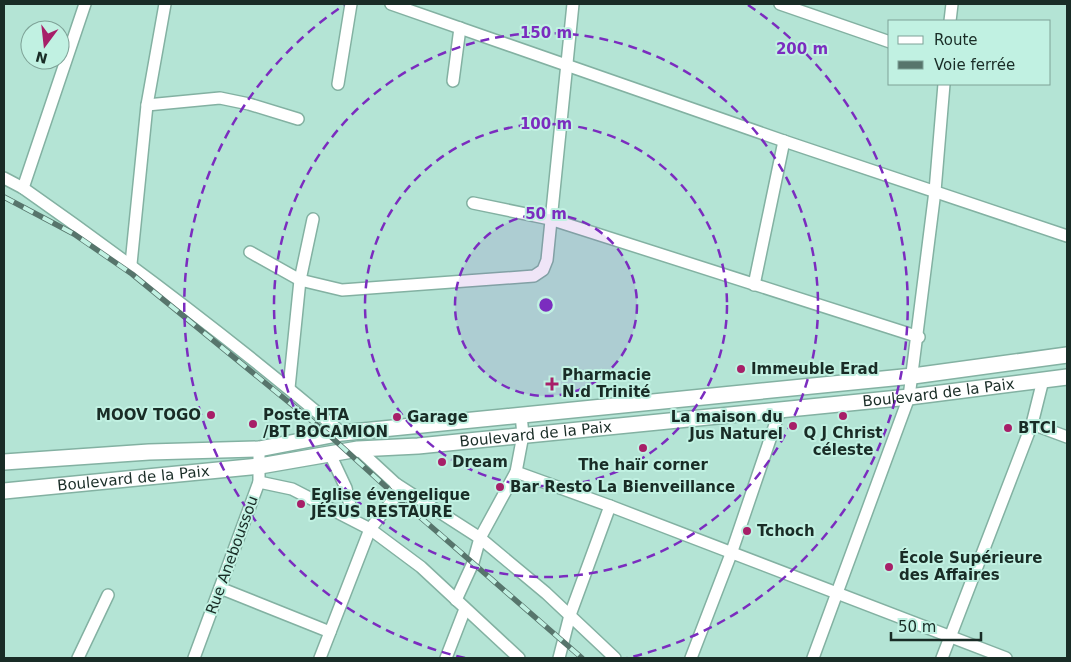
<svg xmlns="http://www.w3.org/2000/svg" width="1071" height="662" font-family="'DejaVu Sans',sans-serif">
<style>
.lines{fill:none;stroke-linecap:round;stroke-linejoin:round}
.minor-casing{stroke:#83b1a2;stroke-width:14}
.secondary-casing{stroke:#83b1a2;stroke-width:18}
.minor{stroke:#fff;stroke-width:11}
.secondary{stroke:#fff;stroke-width:15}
.rail-casing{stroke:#57756c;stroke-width:5.5}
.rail{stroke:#c1f1e2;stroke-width:4;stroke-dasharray:11;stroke-linecap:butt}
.ring{fill:none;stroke:#7b2cbf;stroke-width:2.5;stroke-dasharray:9 6}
.poi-dot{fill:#a71f68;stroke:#c1f1e2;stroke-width:2}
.labels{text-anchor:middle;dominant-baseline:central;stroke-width:4;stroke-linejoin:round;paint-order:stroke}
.poi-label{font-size:15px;font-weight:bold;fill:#192c26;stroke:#c1f1e2;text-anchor:start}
.street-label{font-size:15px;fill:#192c26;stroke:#c1f1e2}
.centre{fill:#7b2cbf;stroke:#c1f1e2;stroke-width:2.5}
.ring-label{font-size:15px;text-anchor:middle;font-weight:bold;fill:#7b2cbf;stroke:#c1f1e2;stroke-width:4;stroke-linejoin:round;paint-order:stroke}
</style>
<rect width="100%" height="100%" fill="#b4e4d5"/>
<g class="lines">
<defs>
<g id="minor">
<polyline points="391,4 784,141 1067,236"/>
<polyline points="780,4 890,42"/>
<polyline points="950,21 952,4"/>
<polyline points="453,81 460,28"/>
<polyline points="338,84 351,4"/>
<polyline points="147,105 220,98 249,104 298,119"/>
<path d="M 4,178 L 23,188 C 133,265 239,346 342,433"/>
<polyline points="23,188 85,4"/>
<polyline points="473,203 550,219 919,337"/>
<polyline points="250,252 300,280 342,290 534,276 543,270 547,260 573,4"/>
<polyline points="131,264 147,105 165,4"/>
<polyline points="754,285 784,141"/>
<polyline points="289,388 300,280 313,219"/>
<polyline points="1032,424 1067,437"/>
<polyline points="358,449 396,484 480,538 546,593 615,658"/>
<polyline points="330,454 346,488 353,519"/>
<polyline points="516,472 610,506 1006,658"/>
<polyline points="259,482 292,489 370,529 421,567 519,658"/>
<polyline points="220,588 330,632"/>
<polyline points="456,600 473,563 480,538 516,472 523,435 521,415"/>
<polyline points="78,658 108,595"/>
<polyline points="194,658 259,482 259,449"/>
<polyline points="320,658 370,529 396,496 396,484"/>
<polyline points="446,658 465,609"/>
<polyline points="559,658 570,615 610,506"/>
<polyline points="691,658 731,554 780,410"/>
<polyline points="813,658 909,397 935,191 944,84"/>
<polyline points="942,658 1032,424 1043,380"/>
</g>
<g id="secondary">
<polyline points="4,462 149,452 259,449 342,433 913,376 1067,355"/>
<path id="s1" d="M 4,491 L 260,466 L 358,449 L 418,446 L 909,397 L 1067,377"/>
</g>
</defs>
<use href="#minor" class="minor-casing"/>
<use href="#secondary" class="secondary-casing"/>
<use href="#minor" class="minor"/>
<use href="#secondary" class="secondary"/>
<defs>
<polyline id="rail" points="4,197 74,234 132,274 329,435 396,496 582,658"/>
</defs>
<use href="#rail" class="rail-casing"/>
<use href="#rail" class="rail"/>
</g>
<circle cx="546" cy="305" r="91" fill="#7b2cbf" fill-opacity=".12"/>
<g class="ring">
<circle cx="546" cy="305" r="91"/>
<circle cx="546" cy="305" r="181"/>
<circle cx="546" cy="305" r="272"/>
<path d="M465 658A362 362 0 0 1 344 5M748 5A362 362 0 0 1 627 658"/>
</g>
<g class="poi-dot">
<circle cx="741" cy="369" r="5"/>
<path d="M549.5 376.5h5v5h5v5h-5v5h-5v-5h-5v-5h5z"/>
<circle cx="211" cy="415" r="5"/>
<circle cx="843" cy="416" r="5"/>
<circle cx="397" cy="417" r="5"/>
<circle cx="253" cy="424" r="5"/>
<circle cx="793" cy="426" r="5"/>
<circle cx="1008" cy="428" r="5"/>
<circle cx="643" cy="448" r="5"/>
<circle cx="442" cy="462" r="5"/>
<circle cx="500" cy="487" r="5"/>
<circle cx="301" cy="504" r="5"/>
<circle cx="747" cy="531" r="5"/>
<circle cx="889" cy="567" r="5"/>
</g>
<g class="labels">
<g class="poi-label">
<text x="751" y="369">Immeuble Erad</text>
<text x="562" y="375">Pharmacie<tspan x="562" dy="17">N.d Trinité</tspan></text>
<text x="201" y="415" text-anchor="end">MOOV TOGO</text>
<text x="263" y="415">Poste HTA<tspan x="263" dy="17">/BT BOCAMION</tspan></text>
<text x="407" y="417">Garage</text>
<text x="783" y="417" text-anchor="end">La maison du<tspan x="783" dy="17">Jus Naturel</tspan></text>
<text x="1018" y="428">BTCI</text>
<text x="843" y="433" text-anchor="middle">Q J Christ<tspan x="843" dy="17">céleste</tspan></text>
<text x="452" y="462">Dream</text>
<text x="643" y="465" text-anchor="middle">The haïr corner</text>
<text x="510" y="487">Bar Resto La Bienveillance</text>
<text x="311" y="495">Eglise évengelique<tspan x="311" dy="17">JÉSUS RESTAURE</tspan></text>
<text x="757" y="531">Tchoch</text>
<text x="899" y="558">École Supérieure<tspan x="899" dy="17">des Affaires</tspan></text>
</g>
<g class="street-label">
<text stroke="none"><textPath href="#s1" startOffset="940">Boulevard de la Paix</textPath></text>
<text stroke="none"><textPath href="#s1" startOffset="535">Boulevard de la Paix</textPath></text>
<text stroke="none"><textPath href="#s1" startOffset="130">Boulevard de la Paix</textPath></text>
<text transform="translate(232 555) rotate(-70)">Rue Aneboussou</text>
</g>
</g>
<circle cx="546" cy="305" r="8" class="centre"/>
<g class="ring-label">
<text x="546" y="38">150 m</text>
<text x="802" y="54">200 m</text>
<text x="546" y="129">100 m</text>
<text x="546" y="219">50 m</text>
</g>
<rect width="1071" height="662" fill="none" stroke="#192c26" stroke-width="10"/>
<rect x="888" y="20" width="162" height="65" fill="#c1f1e2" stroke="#7ea297"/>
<rect x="898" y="36" width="25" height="8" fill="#ffffff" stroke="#7ea297"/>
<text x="934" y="45" font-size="15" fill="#192c26">Route</text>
<rect x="898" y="61" width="25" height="8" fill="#57756c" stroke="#7ea297"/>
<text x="934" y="70" font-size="15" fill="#192c26">Voie ferrée</text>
<g transform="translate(45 45) rotate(195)"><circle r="24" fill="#c1f1e2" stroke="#7ea297"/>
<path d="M0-4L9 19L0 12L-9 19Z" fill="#a71f68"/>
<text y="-8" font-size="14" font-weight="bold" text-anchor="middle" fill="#192c26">N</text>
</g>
<path d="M891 632v8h90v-8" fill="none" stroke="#192c26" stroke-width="2.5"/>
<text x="898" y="632" font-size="15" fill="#192c26" stroke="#c1f1e2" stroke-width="4" paint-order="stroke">50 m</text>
</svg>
